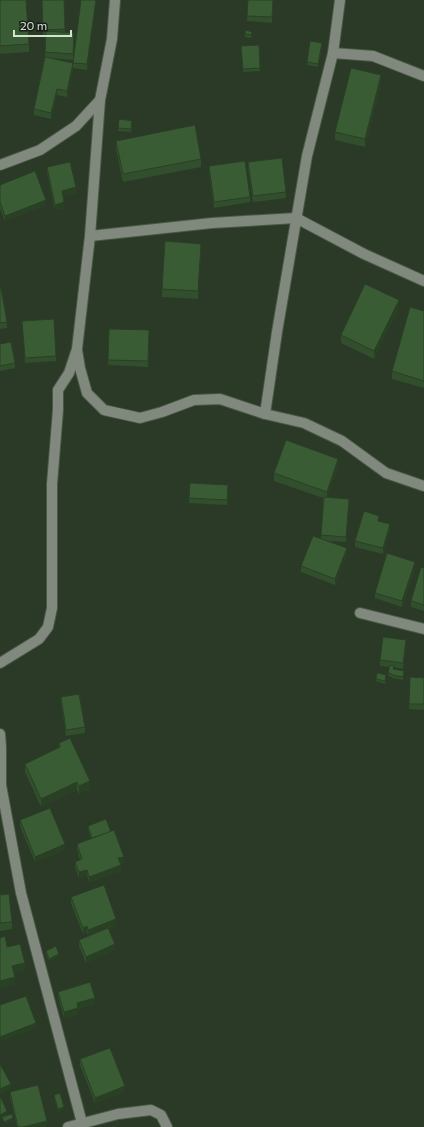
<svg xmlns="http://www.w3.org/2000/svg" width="424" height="1127" font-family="Commissioner,sans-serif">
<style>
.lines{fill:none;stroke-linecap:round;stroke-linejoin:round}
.minor-casing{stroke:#495846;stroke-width:12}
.minor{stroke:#81897f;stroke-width:10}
.wall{fill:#324f2d}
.shaded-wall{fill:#294024}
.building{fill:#3a5c34;stroke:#294024}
</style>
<rect width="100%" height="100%" fill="#2a3a27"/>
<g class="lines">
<defs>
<g id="minor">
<polyline points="333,53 373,56 424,76"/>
<polyline points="0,165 40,150 76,126 100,100 112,39 115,0"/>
<polyline points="90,236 212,223 296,218 364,254 424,281"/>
<polyline points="77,350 80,368 87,393 104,410 140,418 162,412 194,400 220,399 265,414 304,423 342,441 386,473 424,486"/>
<polyline points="265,414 277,332 307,156 333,53 340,0"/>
<polyline points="360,613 424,629"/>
<polyline points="0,663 39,639 48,627 52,608 52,484 58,410 58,390 69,373 77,349 90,236 100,100"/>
<polyline points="0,734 1,747 1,785"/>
<polyline points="0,786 1,785 21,893 82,1123"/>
<polyline points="68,1127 118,1114 151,1110 161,1115 167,1127"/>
</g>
</defs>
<use href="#minor" class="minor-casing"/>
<use href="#minor" class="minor"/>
</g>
<g class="wall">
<polygon points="0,0 29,44 29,52 0,54"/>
<polygon points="42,0 64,0 65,32 74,39 73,60 51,58 73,69 67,97 57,95 51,119 34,115 34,109 45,58 45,35 43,35"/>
<polygon points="81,0 96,0 87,70 73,68 73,63"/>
<polygon points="273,0 272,23 247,21 247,16"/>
<polygon points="245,34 252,35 251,38 245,37"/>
<polygon points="259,45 260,71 243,72 241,46"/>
<polygon points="322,46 318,67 307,65 307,62"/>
<polygon points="381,83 365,147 335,140 335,132"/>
<polygon points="132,124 131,132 118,131 118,128"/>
<polygon points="116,141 201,159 201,167 123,182 116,149"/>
<polygon points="248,162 286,192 286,198 253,202 248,168"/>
<polygon points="209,166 250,197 250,202 214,208 209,172"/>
<polygon points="47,167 76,193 63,196 64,208 55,210 47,172"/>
<polygon points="0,185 46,205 5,221 0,208"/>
<polygon points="201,252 198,299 162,297 162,289"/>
<polygon points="0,289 7,322 7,328 0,329"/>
<polygon points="399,308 374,359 341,343 341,335"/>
<polygon points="424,311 424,388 392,379 392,371"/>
<polygon points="22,321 56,356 56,361 25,363"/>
<polygon points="109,329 149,330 148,367 108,365"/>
<polygon points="0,344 15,363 15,368 0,371"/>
<polygon points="338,467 327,497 349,505 346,542 327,541 347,554 335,585 301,572 301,566 321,539 323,498 274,481 274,473"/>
<polygon points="228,491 227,505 189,503 189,498"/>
<polygon points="379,521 390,530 383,554 355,547 355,541"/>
<polygon points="415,568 402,607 375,598 375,593"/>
<polygon points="424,568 424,611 411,607 411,601"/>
<polygon points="406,645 403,669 394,667 394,669 404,674 403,680 392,678 392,677 388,676 390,667 380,666 380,660"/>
<polygon points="386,677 385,684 376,681 376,679"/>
<polygon points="424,678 424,710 409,709 409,704"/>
<polygon points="61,697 85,727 85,733 66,736 61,703"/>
<polygon points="59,743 90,789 79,794 77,790 41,807 25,772 25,764 59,748"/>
<polygon points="20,820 65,850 35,862 20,826"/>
<polygon points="88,826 111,832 124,862 120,863 121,871 89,882 87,875 79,878 75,867 75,862 80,860 77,849 77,844 91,839 88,829"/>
<polygon points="0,895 12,922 12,929 0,931"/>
<polygon points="71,897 116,925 109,928 115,950 86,963 79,946 79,940 105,929 88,935 87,932 83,934 71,903"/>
<polygon points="46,951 59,957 49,961 46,954"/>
<polygon points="58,992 95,1004 78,1009 78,1014 64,1018 58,997"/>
<polygon points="80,1059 125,1092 95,1103 80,1065"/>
<polygon points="10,1092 47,1127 17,1127 10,1097"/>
<polygon points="54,1095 64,1110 58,1112 54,1098"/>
</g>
<g class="shaded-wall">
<polygon points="96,0 87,70 87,64"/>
<polygon points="73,63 73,69 67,97 67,91"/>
<polygon points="381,75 381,83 365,147 365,139"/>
<polygon points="57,89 57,95 51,119 51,113"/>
<polygon points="76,187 76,193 62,196 62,191"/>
<polygon points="46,200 46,205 5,221 5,216"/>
<polygon points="64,202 64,208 55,210 55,205"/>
<polygon points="201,244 201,252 198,299 198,291"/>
<polygon points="399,300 399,308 374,359 374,351"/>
<polygon points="338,459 338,467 327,499 327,492"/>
<polygon points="390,524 390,530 383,554 383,548"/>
<polygon points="347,548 347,554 335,585 335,579"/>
<polygon points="415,562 415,568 402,607 402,601"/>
<polygon points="406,640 406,645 403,669 403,663"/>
<polygon points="90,781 90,789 79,794 79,786"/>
<polygon points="77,782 77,790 41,807 41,799"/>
<polygon points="65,844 65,850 35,862 35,857"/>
<polygon points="124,857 124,862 118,864 118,858"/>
<polygon points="121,865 121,871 89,882 89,877"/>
<polygon points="87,870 87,875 79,878 79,872"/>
<polygon points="116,919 116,925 88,935 88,930"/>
<polygon points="87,926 87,932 83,934 83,928"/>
<polygon points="115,944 115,950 86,963 86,957"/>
<polygon points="59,954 59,957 49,961 49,959"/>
<polygon points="25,963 25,971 12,974 12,966"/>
<polygon points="15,977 15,985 0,989 0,981"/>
<polygon points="95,998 95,1004 78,1009 78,1014 64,1018 64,1012 77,1003"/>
<polygon points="36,1023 36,1029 0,1042 0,1037"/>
<polygon points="11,1084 11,1089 0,1095 0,1089"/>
<polygon points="125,1086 125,1092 95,1103 95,1098"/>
<polygon points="64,1107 64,1110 58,1112 58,1109"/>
<polygon points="7,1111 7,1114 0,1118 0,1115"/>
<polygon points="13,1118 13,1121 4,1125 4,1122"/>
<polygon points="47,1121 47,1127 23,1127"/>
</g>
<g class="building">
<polygon points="0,0 26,0 29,44 0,46"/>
<polygon points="42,0 64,0 65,29 43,30"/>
<polygon points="81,0 96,0 87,64 73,63"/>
<polygon points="248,0 273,0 272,17 247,16"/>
<polygon points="246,30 252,32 251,35 245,34"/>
<polygon points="46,31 74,33 73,54 45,52"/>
<polygon points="310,41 322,43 318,64 307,62"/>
<polygon points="259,45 260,68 243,69 241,46"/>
<polygon points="45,57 73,63 67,91 57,89 51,113 34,109"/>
<polygon points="351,68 381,75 365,139 335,132"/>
<polygon points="119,119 132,121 131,129 118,128"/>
<polygon points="195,125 201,159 123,174 116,141"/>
<polygon points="282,158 286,192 253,196 248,162"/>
<polygon points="245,161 250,197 214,202 209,166"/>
<polygon points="70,162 76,187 62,191 64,202 55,205 47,167"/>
<polygon points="35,171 46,200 5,216 0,202 0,185"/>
<polygon points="165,241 201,244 198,291 162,289"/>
<polygon points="365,284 399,300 374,351 341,335"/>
<polygon points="1,288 7,322 0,323 0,289"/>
<polygon points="410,307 424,311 424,381 392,371"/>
<polygon points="54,319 56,356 25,358 22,321"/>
<polygon points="109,329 149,330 148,361 108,360"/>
<polygon points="11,342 15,363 0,366 0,344"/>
<polygon points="286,440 338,459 327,492 274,473"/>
<polygon points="190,483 228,485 227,500 189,498"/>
<polygon points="324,497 349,499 346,537 321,535"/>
<polygon points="364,511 379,516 378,521 390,524 383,548 355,541"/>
<polygon points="313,536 347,548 335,579 301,566"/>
<polygon points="387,553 415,562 402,601 375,593"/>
<polygon points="421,567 424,568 424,605 411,601"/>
<polygon points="383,637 406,640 403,663 380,660"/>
<polygon points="390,665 394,666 393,669 404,671 403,677 392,675 392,674 388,673"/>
<polygon points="377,673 386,675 385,681 376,679"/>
<polygon points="410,677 424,678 424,704 409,704"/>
<polygon points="79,694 85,727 66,730 61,697"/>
<polygon points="70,738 90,781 79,786 77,782 41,799 25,764 60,747 59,743"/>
<polygon points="50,808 65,844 35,857 20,820"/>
<polygon points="106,819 111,832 92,838 88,826"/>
<polygon points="114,830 124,857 118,858 121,865 89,877 87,870 79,872 75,862 82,859 77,844"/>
<polygon points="104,885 116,919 88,930 87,926 83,928 71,897"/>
<polygon points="9,894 12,922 0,923 0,895"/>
<polygon points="108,928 115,944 86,957 79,940"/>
<polygon points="5,936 7,947 20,944 25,963 12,966 15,977 0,981 0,938"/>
<polygon points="56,946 59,954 49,959 46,951"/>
<polygon points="90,982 95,998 77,1003 78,1008 64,1012 58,992"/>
<polygon points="26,996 36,1023 0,1037 0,1005"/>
<polygon points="110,1048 125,1086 95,1098 80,1059"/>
<polygon points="0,1064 11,1084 0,1089"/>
<polygon points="38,1085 47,1121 23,1127 18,1127 10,1092"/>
<polygon points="60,1093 64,1107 58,1109 54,1095"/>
<polygon points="0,1098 1,1098 7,1111 0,1115"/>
<polygon points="12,1114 13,1118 4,1122 2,1117"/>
</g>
<path d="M14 30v6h57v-6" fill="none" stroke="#d7e2d5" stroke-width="2"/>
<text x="20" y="30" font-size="12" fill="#d7e2d5" stroke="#181f16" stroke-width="3" paint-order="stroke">20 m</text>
</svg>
